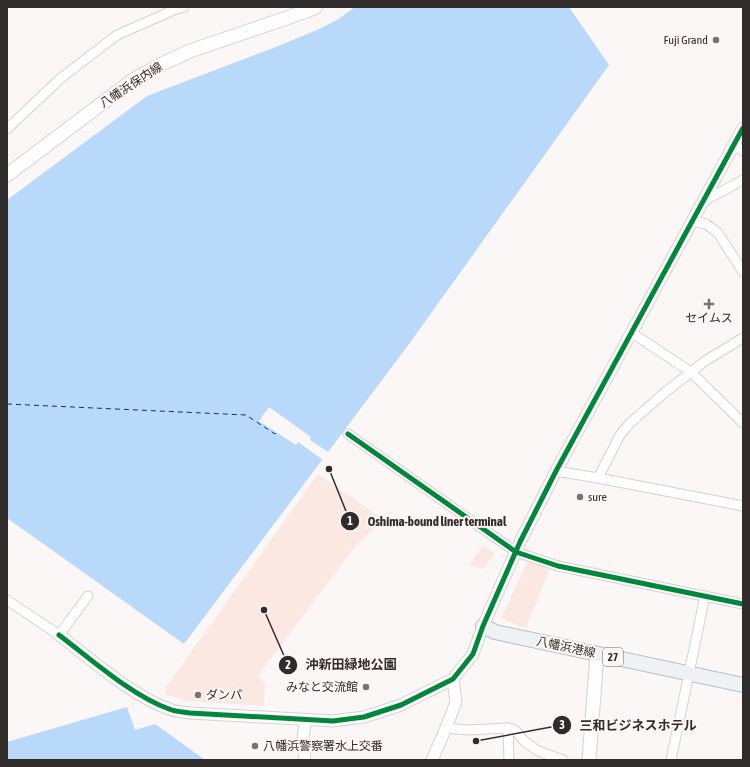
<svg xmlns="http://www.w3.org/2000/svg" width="750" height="767" font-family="'Asap Condensed','Noto Sans JP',sans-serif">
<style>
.green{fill:#fce8e3}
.water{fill:#b8d9f9}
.pier{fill:#fbf7f6}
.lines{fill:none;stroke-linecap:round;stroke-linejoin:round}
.ferry{stroke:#013862;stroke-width:1;stroke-dasharray:5 4;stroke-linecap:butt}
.minor-casing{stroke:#d5d1d0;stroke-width:11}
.tertiary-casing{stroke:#d5d1d0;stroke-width:13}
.secondary-casing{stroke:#d5d1d0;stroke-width:15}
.primary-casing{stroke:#babec4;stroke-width:16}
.minor{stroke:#fefefe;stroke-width:9}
.tertiary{stroke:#fefefe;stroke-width:11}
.secondary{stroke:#fefefe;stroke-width:13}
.primary{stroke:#eff2f5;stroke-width:14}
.cycleway-casing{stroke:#fdf6f4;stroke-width:8}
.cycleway{stroke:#00873e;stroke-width:5}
.poi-dot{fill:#777372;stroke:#fdf6f4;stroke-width:1.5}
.labels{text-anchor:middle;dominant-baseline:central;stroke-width:4;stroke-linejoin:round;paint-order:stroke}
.shield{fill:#fdf6f4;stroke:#6e6967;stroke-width:1}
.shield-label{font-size:11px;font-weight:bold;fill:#302c2b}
.poi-label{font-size:12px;fill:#302c2b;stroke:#fdf6f4;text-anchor:start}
.street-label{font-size:12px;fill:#302c2b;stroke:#fdf6f4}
.leader{fill:none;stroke:#302c2b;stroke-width:1.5}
.callout-dot{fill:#302c2b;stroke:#fdf6f4;stroke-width:1.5}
.mark-label{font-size:12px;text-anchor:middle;font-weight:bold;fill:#fff}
.callout-label{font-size:13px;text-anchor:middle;font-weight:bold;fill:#302c2b;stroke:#fdf6f4;stroke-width:4;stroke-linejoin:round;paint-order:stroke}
</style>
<rect width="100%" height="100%" fill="#fbf7f6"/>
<g class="green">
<polygon points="318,474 380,517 376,527 357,544 258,676 265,684 264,706 188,701 165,694 166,687"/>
<polygon points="483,545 495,554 483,569 469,565"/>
<polygon points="527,562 550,569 526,628 501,619"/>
</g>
<g class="water">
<polygon points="355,7 569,7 609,65 409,344 184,644 7,518 7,200 147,96 276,47 317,30 337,20"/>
<polygon points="127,707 135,730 155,724 205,760 7,760 7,742"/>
</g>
<polygon class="pier" points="269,407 311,437 310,440 328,452 323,460 298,442 296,445 259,421"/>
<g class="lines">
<polyline class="ferry" points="7,404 246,415 275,434 276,432"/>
<defs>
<g id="minor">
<polyline points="7,129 61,78 117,35 174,10 184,7"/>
<polyline points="732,147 742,149 743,151"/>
<polyline points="704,201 743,180"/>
<polyline points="693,221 706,224 718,233 743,272"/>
<polyline points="632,333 691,372 743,423"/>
<polyline points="348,434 516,552 558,566 743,604"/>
<polyline points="556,471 598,478 743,506"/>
<polyline points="598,478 620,435 629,424 663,394 705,361 743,338"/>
<polyline points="7,600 59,635 88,596"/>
<polyline points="446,728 468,730 508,728 515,730 524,741 538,751 563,760"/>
<polyline points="508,728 509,760"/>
<polyline points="671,760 705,596"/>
</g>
<g id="tertiary">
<path d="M 59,635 C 91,659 132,696 169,709 C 176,712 184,712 190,713 L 333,721 L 364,717 L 401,705 L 453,679 L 473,654 L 483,626 L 520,542 L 556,471 L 743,128"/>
<polyline points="305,760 303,737 306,720"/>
<polyline points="432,760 446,728 456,702 453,679"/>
</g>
<g id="secondary">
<polyline points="7,175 133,80 162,64 190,51 304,12 316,7"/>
<polyline points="589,760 597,654"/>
</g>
<polyline id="primary" points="483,626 495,632 743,685"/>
</defs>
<use href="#minor" class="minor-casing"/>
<use href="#tertiary" class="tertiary-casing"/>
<use href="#secondary" class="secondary-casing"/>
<use href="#primary" class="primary-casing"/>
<use href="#minor" class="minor"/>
<use href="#tertiary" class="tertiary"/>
<use href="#secondary" class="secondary"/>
<use href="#primary" class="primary"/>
<defs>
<g id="cycleway">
<polyline points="348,434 516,552 558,566 743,604"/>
<path d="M 59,635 C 91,659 132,696 169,709 C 176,712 184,712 190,713 L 333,721 L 364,717 L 401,705 L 453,679 L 473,654 L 483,626 L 520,542 L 556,471 L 743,128"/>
</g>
</defs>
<use href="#cycleway" class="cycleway-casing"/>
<use href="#cycleway" class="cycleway"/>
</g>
<g class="poi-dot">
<circle cx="716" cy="40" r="4"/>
<path d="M707 298h4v4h4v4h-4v4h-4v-4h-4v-4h4z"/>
<circle cx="580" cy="497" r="4"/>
<circle cx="366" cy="687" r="4"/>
<circle cx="198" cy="695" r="4"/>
<circle cx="255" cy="746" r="4"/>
</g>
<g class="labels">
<rect class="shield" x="603" y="648" width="20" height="18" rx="3"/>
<g class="shield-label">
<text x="613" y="657">27</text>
</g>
<g class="poi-label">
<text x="708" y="40" text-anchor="end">Fuji Grand</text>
<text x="709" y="318" text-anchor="middle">セイムス</text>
<text x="588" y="497">sure</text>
<text x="358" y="687" text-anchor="end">みなと交流館</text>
<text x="206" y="695">ダンパ</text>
<text x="263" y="746">八幡浜警察署水上交番</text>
</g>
<g class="street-label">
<text transform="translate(131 85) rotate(-33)">八幡浜保内線</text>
<text transform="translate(566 647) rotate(12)">八幡浜港線</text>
</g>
</g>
<path class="leader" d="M329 469L350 521M264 610L288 665M476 741L562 725"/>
<g class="callout-dot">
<circle cx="329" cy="469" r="4"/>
<circle cx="264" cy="610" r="4"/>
<circle cx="476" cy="741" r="4"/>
<circle cx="350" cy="521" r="10"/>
<circle cx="288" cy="665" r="10"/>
<circle cx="562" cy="725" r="10"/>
</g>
<g class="mark-label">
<text x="350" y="525">1</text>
<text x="288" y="669">2</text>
<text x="562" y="729">3</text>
</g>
<g class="callout-label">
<text x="437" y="526">Oshima-bound liner terminal</text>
<text x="351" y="669">沖新田緑地公園</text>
<text x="638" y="730">三和ビジネスホテル</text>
</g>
<rect width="750" height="767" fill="none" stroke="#302c2b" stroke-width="16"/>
</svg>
